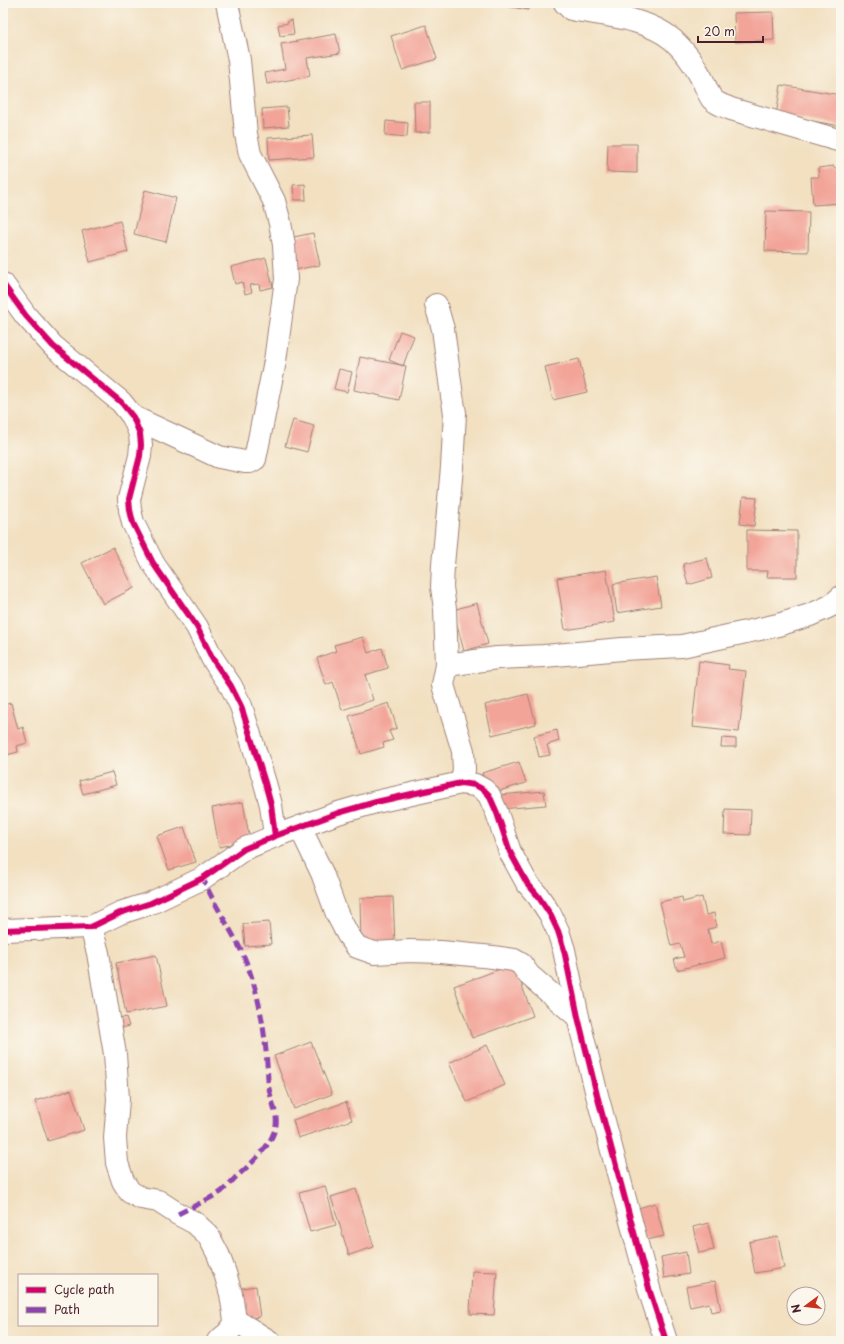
<svg xmlns="http://www.w3.org/2000/svg" width="844" height="1344" font-family="'Playpen Sans',sans-serif">
<style>
.building{fill:#f3a499}
.lines{fill:none;stroke-linecap:round;stroke-linejoin:round}
.minor-casing{stroke:#9e8076;stroke-width:24}
.minor{stroke:#fff;stroke-width:22}
.quiet{stroke:#8e44ad;stroke-width:5;stroke-dasharray:10 5;stroke-linecap:butt}
.cycleway-casing{stroke:#fbf7ec;stroke-width:8}
.cycleway{stroke:#d6006c;stroke-width:6}
</style>
<rect width="100%" height="100%" fill="#fbf7ec"/>
<filter id="ink" filterUnits="userSpaceOnUse"><feTurbulence type="fractalNoise" baseFrequency=".025" numOctaves="2"/><feDisplacementMap in="SourceGraphic" scale="8" xChannelSelector="R" yChannelSelector="G"/><feConvolveMatrix kernelMatrix="1 2 1 2 8 2 1 2 1" color-interpolation-filters="sRGB"/></filter>
<filter id="wash" filterUnits="userSpaceOnUse"><feTurbulence type="fractalNoise" baseFrequency=".012" numOctaves="4" result="noise"/><feDisplacementMap in="SourceGraphic" scale="16" xChannelSelector="R" yChannelSelector="G"/><feGaussianBlur stdDeviation="0.9" result="paint"/><feColorMatrix in="noise" values="0 0 0 0 0 0 0 0 0 0 0 0 0 0 0 0 0 1.4 0 .05"/><feComposite in="paint" operator="in"/></filter>
<g filter="url(#wash)">
<rect width="100%" height="100%" fill="#f2e0c1"/>
<g id="blocks">
<g class="building">
<polygon points="501,3 530,3 528,10 500,5"/>
<polygon points="773,12 774,40 735,42 734,13"/>
<polygon points="292,20 294,34 280,36 278,25 288,23 288,21"/>
<polygon points="426,25 437,59 402,70 391,36"/>
<polygon points="336,34 340,53 307,58 310,76 267,84 265,73 285,69 281,44"/>
<polygon points="781,85 841,95 841,126 776,115"/>
<polygon points="414,102 430,102 430,132 415,133"/>
<polygon points="287,107 289,126 263,128 262,109"/>
<polygon points="386,121 408,123 407,137 385,135"/>
<polygon points="312,135 314,157 269,160 268,138"/>
<polygon points="608,144 637,144 637,173 607,172"/>
<polygon points="834,166 834,168 841,168 841,203 813,205 811,177 819,177 818,168"/>
<polygon points="305,184 306,200 294,200 293,185"/>
<polygon points="145,190 176,198 166,242 134,234"/>
<polygon points="766,211 809,212 808,252 765,251"/>
<polygon points="120,221 128,252 90,262 82,231"/>
<polygon points="313,233 320,265 295,270 289,238"/>
<polygon points="266,258 273,287 260,290 259,284 250,285 252,292 245,294 242,282 235,284 231,267"/>
<polygon points="400,331 414,336 403,366 389,360"/>
<polygon points="360,357 406,366 399,400 354,390"/>
<polygon points="579,359 587,392 553,400 545,367"/>
<polygon points="339,369 352,372 347,392 334,389"/>
<polygon points="293,420 314,426 307,452 285,446"/>
<polygon points="743,497 757,498 754,526 740,524"/>
<polygon points="747,530 797,531 797,577 767,577 768,571 747,571"/>
<polygon points="113,547 134,588 103,604 82,563"/>
<polygon points="707,558 712,578 688,585 683,564"/>
<polygon points="606,570 615,622 565,630 557,578"/>
<polygon points="656,577 661,606 617,613 613,584"/>
<polygon points="477,603 488,644 464,651 453,610"/>
<polygon points="363,637 368,653 382,648 388,668 365,675 373,700 342,710 333,682 326,685 317,658 336,651 334,645"/>
<polygon points="699,661 729,665 728,669 746,671 739,732 692,727"/>
<polygon points="528,694 536,724 492,735 485,705"/>
<polygon points="11,703 18,729 23,727 27,743 17,746 18,752 3,756 3,705"/>
<polygon points="389,703 397,728 389,731 393,740 383,743 384,747 361,754 349,716"/>
<polygon points="557,730 559,741 547,745 550,755 539,757 534,736"/>
<polygon points="722,738 736,739 736,747 721,747"/>
<polygon points="519,762 526,783 489,794 482,773"/>
<polygon points="112,772 116,785 83,794 79,781"/>
<polygon points="544,791 546,805 501,809 500,795"/>
<polygon points="243,802 250,841 219,847 212,808"/>
<polygon points="725,809 751,810 750,835 724,834"/>
<polygon points="184,827 196,862 169,870 157,836"/>
<polygon points="393,897 395,943 361,944 360,898"/>
<polygon points="682,897 683,902 702,897 706,915 714,913 717,927 708,929 711,944 721,941 725,958 677,970 674,959 684,957 680,944 671,946 660,902"/>
<polygon points="269,922 271,944 245,946 243,924"/>
<polygon points="156,955 167,1006 126,1014 116,963"/>
<polygon points="514,964 533,1016 472,1038 454,986"/>
<polygon points="126,1017 129,1026 116,1030 114,1021"/>
<polygon points="311,1042 332,1094 294,1109 274,1056"/>
<polygon points="487,1045 505,1085 467,1102 449,1063"/>
<polygon points="71,1090 84,1130 48,1141 35,1101"/>
<polygon points="346,1102 352,1120 298,1138 293,1120"/>
<polygon points="325,1186 336,1225 310,1232 299,1193"/>
<polygon points="356,1189 374,1247 349,1255 331,1197"/>
<polygon points="655,1203 664,1236 643,1241 635,1209"/>
<polygon points="708,1223 714,1250 699,1253 693,1227"/>
<polygon points="778,1236 784,1268 755,1273 749,1242"/>
<polygon points="686,1252 689,1274 664,1278 661,1257"/>
<polygon points="472,1271 497,1272 494,1315 470,1314"/>
<polygon points="715,1281 721,1310 711,1312 709,1303 690,1307 686,1287"/>
<polygon points="256,1286 260,1317 239,1319 235,1289"/>
</g>
</g>
</g>
<g filter="url(#ink)">
<use href="#blocks" fill-opacity="0" stroke="#9e8076" stroke-width="1"/>
<g class="lines">
<defs>
<g id="minor">
<path d="M 565,3 L 571,9 C 603,15 648,18 673,40 C 684,50 694,64 701,77 C 705,84 707,92 712,99 C 717,104 724,106 731,109 L 841,141"/>
<polyline points="3,284 26,316 53,346 121,402 133,417 140,434 141,445 140,456 129,499 130,510 133,523 153,563 197,627 212,658 231,686 241,706 265,783 271,805 275,836"/>
<polyline points="436,305 443,329 452,396 455,413 452,467 443,565 442,587 445,609 447,665 443,685 463,751 464,770 461,783"/>
<polyline points="133,417 219,457 245,462 250,462 255,459 275,361 286,279 284,245 280,223 274,201 250,154 246,134 239,60 227,3"/>
<polyline points="447,665 497,658 544,656 622,649 682,646 778,625 810,615 826,608 832,605 841,597"/>
<polyline points="300,827 322,873 337,914 348,935 357,947 374,953 410,951 441,952 493,957 514,960 521,964 529,975 578,1017"/>
<polyline points="91,927 98,953 115,1054 118,1099 115,1138 117,1163 123,1181 130,1192 141,1198 158,1201 178,1214 195,1223 208,1235 218,1254 225,1273 231,1294 235,1320 234,1325 228,1333 218,1341"/>
<polyline points="3,930 91,927 120,913 151,903 203,878 244,849 275,836 338,813 376,802 461,783 475,785 484,790 489,795 497,813 510,852 527,883 538,896 550,914 558,931 564,950 578,1017 597,1095 650,1292 666,1341"/>
<polyline points="235,1320 269,1341"/>
</g>
</defs>
<use href="#minor" class="minor-casing"/>
<use href="#minor" class="minor"/>
<path class="quiet" d="M 178,1214 C 192,1207 207,1200 221,1192 C 226,1188 231,1182 236,1177 C 251,1164 272,1146 276,1125 C 278,1112 268,1094 268,1080 C 266,1039 261,998 245,959 C 233,931 214,906 203,878"/>
<defs>
<g id="cycleway">
<polyline points="3,284 26,316 53,346 121,402 133,417 140,434 141,445 140,456 129,499 130,510 133,523 153,563 197,627 212,658 231,686 241,706 265,783 271,805 275,836"/>
<polyline points="3,930 91,927 120,913 151,903 203,878 244,849 275,836 338,813 376,802 461,783 475,785 484,790 489,795 497,813 510,852 527,883 538,896 550,914 558,931 564,950 578,1017 597,1095 650,1292 666,1341"/>
</g>
</defs>
<use href="#cycleway" class="cycleway-casing"/>
<use href="#cycleway" class="cycleway"/>
</g>
</g>
<rect width="844" height="1344" fill="none" stroke="#fbf7ec" stroke-width="16"/>
<rect x="18" y="1274" width="140" height="52" fill="#fbf7ec" stroke="#b4a19f"/>
<rect x="26" y="1287" width="20" height="6" fill="#d6006c" stroke="#b4a19f"/>
<text x="54" y="1294" font-size="12" fill="#4a1f2b">Cycle path</text>
<rect x="26" y="1307" width="20" height="6" fill="#8e44ad" stroke="#b4a19f"/>
<text x="54" y="1314" font-size="12" fill="#4a1f2b">Path</text>
<g transform="translate(806 1306) rotate(255)"><circle r="19" fill="#fbf7ec" stroke="#b4a19f"/>
<path d="M0-3L7 15L0 10L-7 15Z" fill="#c8321e"/>
<text y="-6" font-size="11" font-weight="bold" text-anchor="middle" fill="#4a1f2b">N</text>
</g>
<path d="M698 36v6h65v-6" fill="none" stroke="#4a1f2b" stroke-width="2"/>
<text x="704" y="36" font-size="12" fill="#4a1f2b" stroke="#fbf7ec" stroke-width="3" paint-order="stroke">20 m</text>
</svg>
